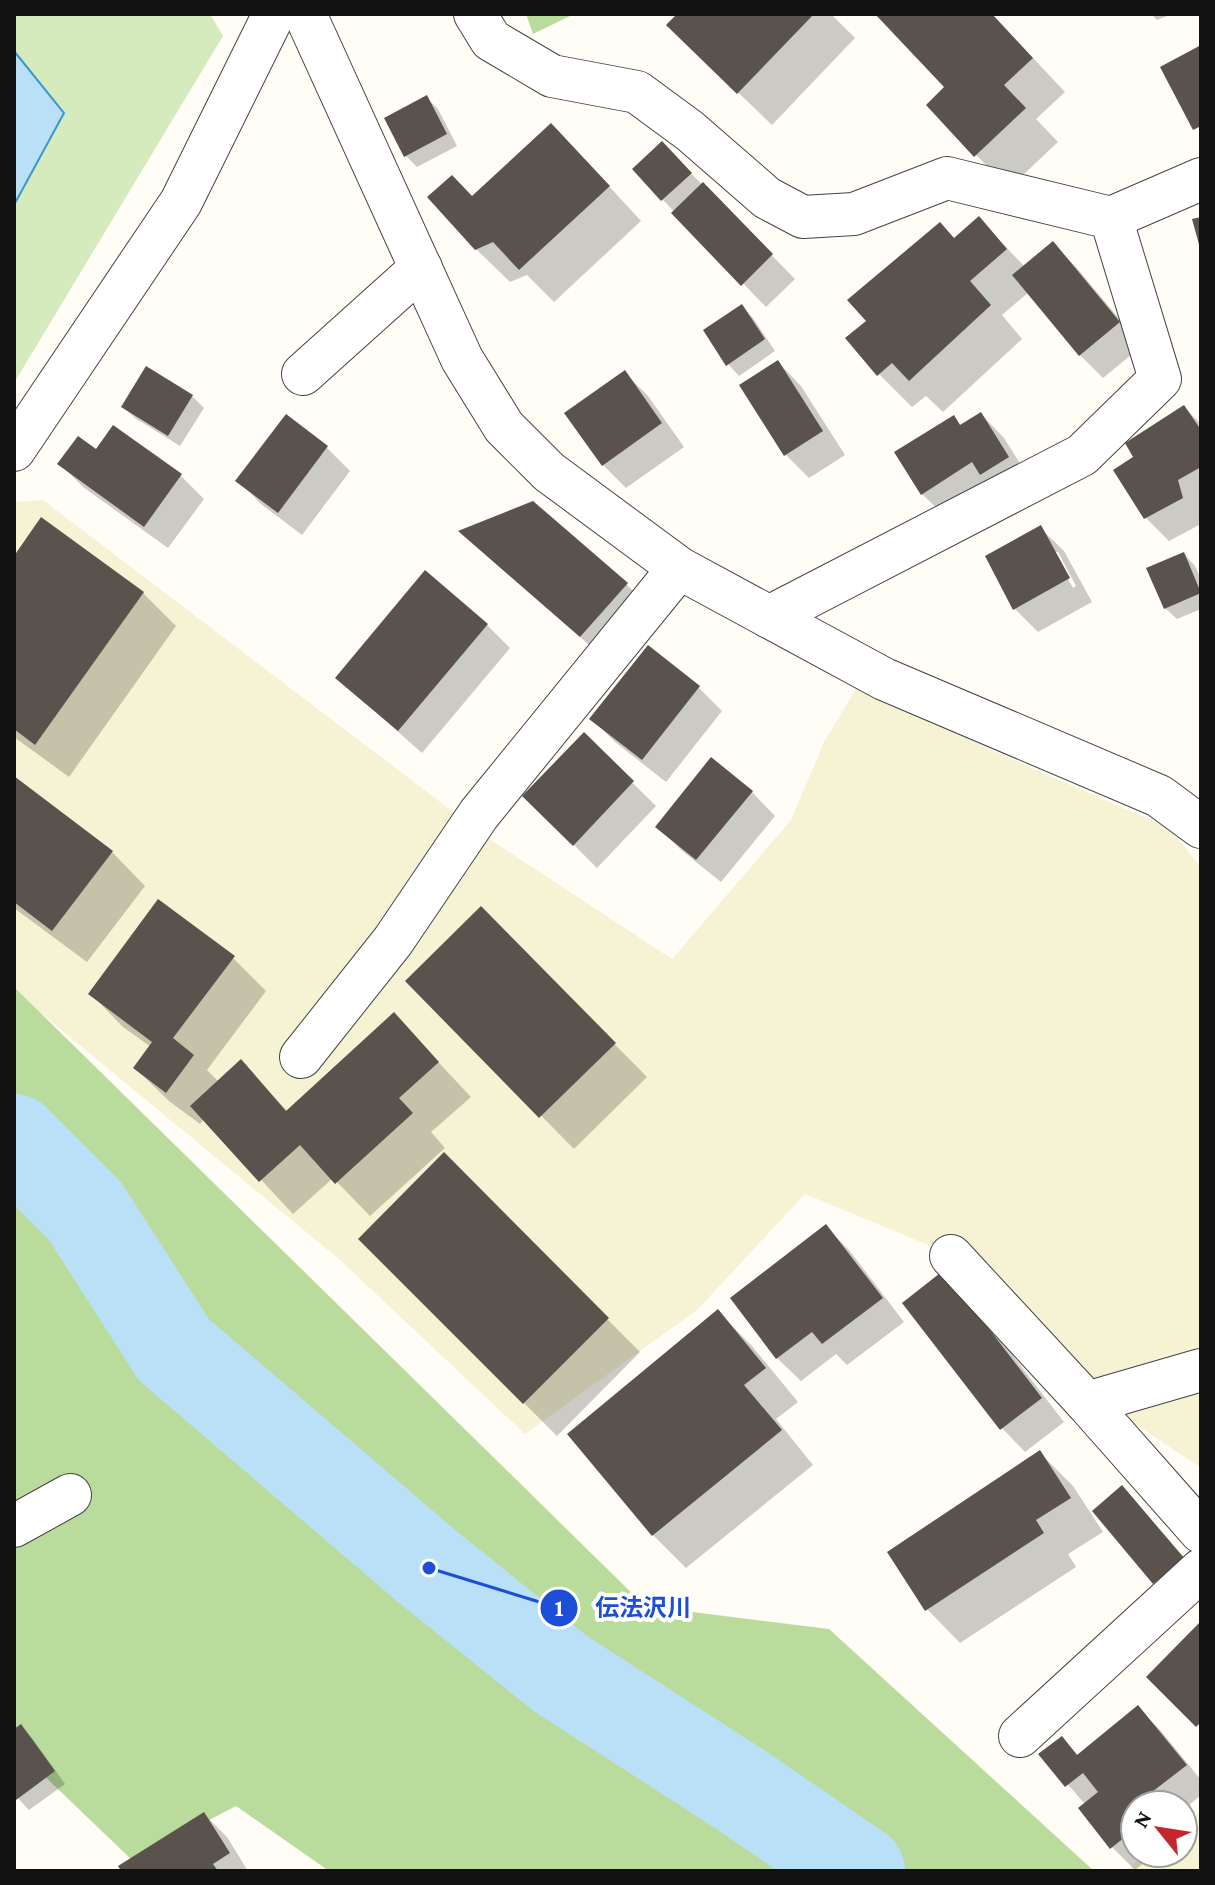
<svg xmlns="http://www.w3.org/2000/svg" width="1215" height="1885" font-family="'Crimson Pro','Noto Sans JP',serif">
<style>
.farmland{fill:#f6f3d4}
.green{fill:#d5ebbd}
.forest{fill:#b9dc9c}
.water{fill:#b9e0f7;stroke:#3f96cf;stroke-width:2}
.shadow{fill:#0003;fill-rule:evenodd}
.lines{fill:none;stroke-linecap:round;stroke-linejoin:round}
.river{stroke:#b9e0f7;stroke-width:92}
.building{fill:#5a524d}
.street-casing{stroke:#444;stroke-width:44}
.street{stroke:#fff;stroke-width:42}
.leader{fill:none;stroke:#1d4ed8;stroke-width:3}
.callout-dot{fill:#1d4ed8;stroke:#fff;stroke-width:3}
.mark-label{font-size:24px;text-anchor:middle;font-weight:bold;fill:#fff}
.callout-label{font-size:24px;text-anchor:middle;font-weight:bold;fill:#1d4ed8;stroke:#fff;stroke-width:8;stroke-linejoin:round;paint-order:stroke}
</style>
<rect width="100%" height="100%" fill="#fffdf5"/>
<g class="farmland">
<polygon points="43,500 485,836 672,959 791,820 824,742 859,684 991,750 1171,829 1201,868 1201,1468 1129,1420 928,1245 805,1194 697,1310 525,1434 340,1260 14,991 14,502"/>
<polygon points="1201,1811 1201,1871 1125,1871 1148,1853 1183,1853 1183,1825"/>
</g>
<polygon class="green" points="14,14 210,14 223,36 14,383"/>
<g class="forest">
<polygon points="526,14 574,14 533,34"/>
<polygon points="14,987 645,1606 829,1629 1094,1871 329,1871 236,1806 132,1860 14,1747"/>
</g>
<polygon class="water" points="14,51 64,113 14,205"/>
<g class="shadow">
<polygon points="680,14 831,14 855,38 772,125 702,58"/>
<polygon points="878,14 992,14 1065,92 1036,119 1058,142 1009,188 976,155 947,88"/>
<polygon points="1151,14 1172,14 1157,20"/>
<polygon points="427,98 438,109 457,146 417,167 406,156"/>
<polygon points="673,155 795,279 766,307 662,199"/>
<polygon points="584,159 641,221 554,302 527,275 510,282 476,249 473,199"/>
<polygon points="979,219 1025,267 1053,244 1076,267 1142,346 1103,378 1080,355 1029,292 1002,315 1022,339 943,412 926,396 912,407 879,374 955,240"/>
<polygon points="741,306 753,318 775,351 739,376 728,364"/>
<polygon points="778,362 801,386 845,455 809,478 786,455"/>
<polygon points="147,369 192,396 204,408 180,446 135,418 123,407"/>
<polygon points="625,373 648,396 684,447 626,488 603,465"/>
<polygon points="1184,407 1201,424 1201,524 1169,541 1146,518 1136,458"/>
<polygon points="981,414 1004,438 1031,481 946,517 922,494 896,453 953,417 962,426"/>
<polygon points="287,417 327,448 350,471 302,535 261,504 238,480"/>
<polygon points="97,452 181,476 204,499 168,548 83,487 60,464"/>
<path d="M 1040,528 L 1064,551 L 1092,602 L 1038,632 L 1015,609 ZM 1053,552 L 1058,552 L 1076,586 L 1073,588 Z"/>
<polygon points="461,532 626,584 649,607 605,659"/>
<polygon points="1184,554 1195,566 1201,579 1201,609 1177,619 1165,608"/>
<polygon points="14,559 143,593 176,626 69,777 14,737"/>
<polygon points="487,625 510,648 422,753 337,678"/>
<polygon points="649,648 699,688 722,711 666,782 615,742 592,719"/>
<polygon points="584,735 656,806 597,868 525,796"/>
<polygon points="711,760 752,792 775,816 721,882 681,850 658,827"/>
<polygon points="14,778 112,852 145,886 87,962 14,908"/>
<polygon points="481,909 647,1077 574,1149 408,981"/>
<polygon points="233,958 266,991 207,1070 219,1082 241,1062 288,1112 394,1015 471,1097 431,1132 445,1148 370,1216 333,1178 293,1214 204,1119 200,1124 169,1101 135,1068 151,1047 123,1027 90,993"/>
<polygon points="444,1155 640,1352 557,1436 360,1239"/>
<polygon points="826,1227 849,1250 904,1322 847,1365 836,1354 801,1381 777,1358"/>
<polygon points="967,1296 1064,1422 1025,1452 1002,1428"/>
<polygon points="718,1312 751,1345 798,1402 776,1419 813,1465 686,1568 653,1535 570,1434"/>
<polygon points="1040,1453 1073,1486 1103,1532 1068,1554 1076,1567 960,1643 927,1609"/>
<polygon points="1122,1488 1201,1576 1178,1606 1155,1583 1095,1511"/>
<polygon points="1138,1708 1161,1731 1201,1780 1201,1795 1183,1810 1183,1805 1135,1805 1135,1853 1156,1853 1135,1870 1112,1847 1085,1804 1041,1754 1061,1739 1079,1756"/>
<polygon points="21,1726 32,1738 65,1784 29,1810 14,1794 14,1731"/>
<polygon points="204,1814 227,1837 248,1871 124,1871"/>
</g>
<g class="lines">
<polyline class="river" points="14,1140 85,1211 174,1350 429,1568 561,1674 741,1790 859,1871"/>
</g>
<g class="building">
<polygon points="677,14 814,14 737,94 666,25"/>
<polygon points="875,14 992,14 1033,58 1004,85 1026,108 974,157 926,105 944,87"/>
<polygon points="1201,45 1201,126 1193,130 1160,67"/>
<polygon points="427,95 447,134 404,157 384,118"/>
<polygon points="551,123 610,186 519,270 493,242 475,250 427,197 452,175 472,196"/>
<polygon points="662,141 692,173 661,201 632,169"/>
<polygon points="703,182 773,254 741,286 671,213"/>
<polygon points="979,216 1007,249 970,281 991,305 909,381 892,363 877,376 845,338 866,321 847,300 940,222 954,238"/>
<polygon points="1201,217 1201,248 1200,248 1192,219"/>
<polygon points="1053,241 1120,322 1079,356 1012,275"/>
<polygon points="742,304 765,339 726,366 703,330"/>
<polygon points="778,360 823,431 784,456 739,385"/>
<polygon points="146,366 193,395 168,436 121,407"/>
<polygon points="625,370 662,423 602,466 564,413"/>
<polygon points="1184,405 1201,430 1201,467 1178,480 1183,498 1144,519 1113,470 1133,457 1125,443"/>
<polygon points="981,412 1009,457 980,475 972,462 921,495 894,452 954,415 960,425"/>
<polygon points="286,414 328,446 278,513 235,481"/>
<polygon points="113,425 182,474 144,527 57,464 78,436 96,449"/>
<polygon points="533,501 628,583 580,637 458,531"/>
<polygon points="41,517 144,592 35,745 14,729 14,556"/>
<polygon points="1041,525 1070,578 1013,610 985,556"/>
<polygon points="1184,552 1201,593 1164,609 1146,568"/>
<polygon points="425,570 488,624 398,731 335,678"/>
<polygon points="648,645 700,686 642,760 589,719"/>
<polygon points="584,732 634,781 573,846 522,796"/>
<polygon points="711,757 753,791 696,860 655,827"/>
<polygon points="14,776 113,851 52,931 14,902"/>
<polygon points="158,899 235,956 173,1038 194,1055 166,1093 133,1068 152,1042 88,994"/>
<polygon points="481,906 616,1043 539,1118 405,981"/>
<polygon points="394,1012 439,1062 399,1098 413,1113 335,1184 300,1145 259,1182 190,1106 241,1059 286,1111"/>
<polygon points="444,1152 609,1318 523,1404 358,1239"/>
<polygon points="826,1224 883,1298 822,1344 812,1332 776,1359 730,1298"/>
<polygon points="944,1270 1042,1398 1000,1430 902,1303"/>
<polygon points="718,1309 766,1368 744,1385 782,1430 652,1536 567,1434"/>
<polygon points="1040,1450 1071,1498 1036,1520 1044,1533 925,1611 887,1552"/>
<polygon points="1122,1485 1184,1558 1153,1584 1092,1511"/>
<polygon points="1201,1621 1201,1722 1196,1727 1146,1677"/>
<polygon points="1138,1705 1187,1765 1135,1805 1129,1812 1135,1820 1135,1829 1110,1849 1078,1808 1098,1792 1083,1773 1065,1787 1038,1754 1062,1736 1077,1755"/>
<polygon points="21,1724 55,1771 16,1800 14,1729"/>
<polygon points="204,1812 230,1853 213,1864 218,1871 121,1871 118,1866"/>
</g>
<g class="lines">
<defs>
<g id="street">
<polyline points="305,14 462,359 504,427 549,472 679,568 884,679 1159,796 1201,827"/>
<polyline points="475,14 491,40 552,76 637,92 690,131 767,198 803,217 854,214 947,178 1111,218 1201,179"/>
<polyline points="303,374 421,268"/>
<polyline points="14,450 181,202 274,14"/>
<polyline points="769,617 1082,455 1160,379 1111,218"/>
<polyline points="301,1057 393,941 479,814 679,568"/>
<polyline points="951,1256 1087,1403 1201,1370"/>
<polyline points="1087,1403 1201,1532"/>
<polyline points="14,1526 70,1495"/>
<polyline points="1020,1736 1201,1570"/>
</g>
</defs>
<use href="#street" class="street-casing"/>
<use href="#street" class="street"/>
</g>
<path class="leader" d="M429 1568L559 1608"/>
<g class="callout-dot">
<circle cx="429" cy="1568" r="8"/>
<circle cx="559" cy="1608" r="20"/>
</g>
<g class="mark-label">
<text x="559" y="1616">1</text>
</g>
<g class="callout-label">
<text x="643" y="1616">伝法沢川</text>
</g>
<rect width="1215" height="1885" fill="none" stroke="#111111" stroke-width="32"/>
<g transform="translate(1159 1829) rotate(300)"><circle r="38" fill="#ffffff" stroke="#a0a0a0" stroke-width="2"/>
<path d="M0-6L14 30L0 20L-14 30Z" fill="#c4262e"/>
<text y="-12" font-size="22" font-weight="bold" text-anchor="middle" fill="#111111">N</text>
</g>
</svg>
